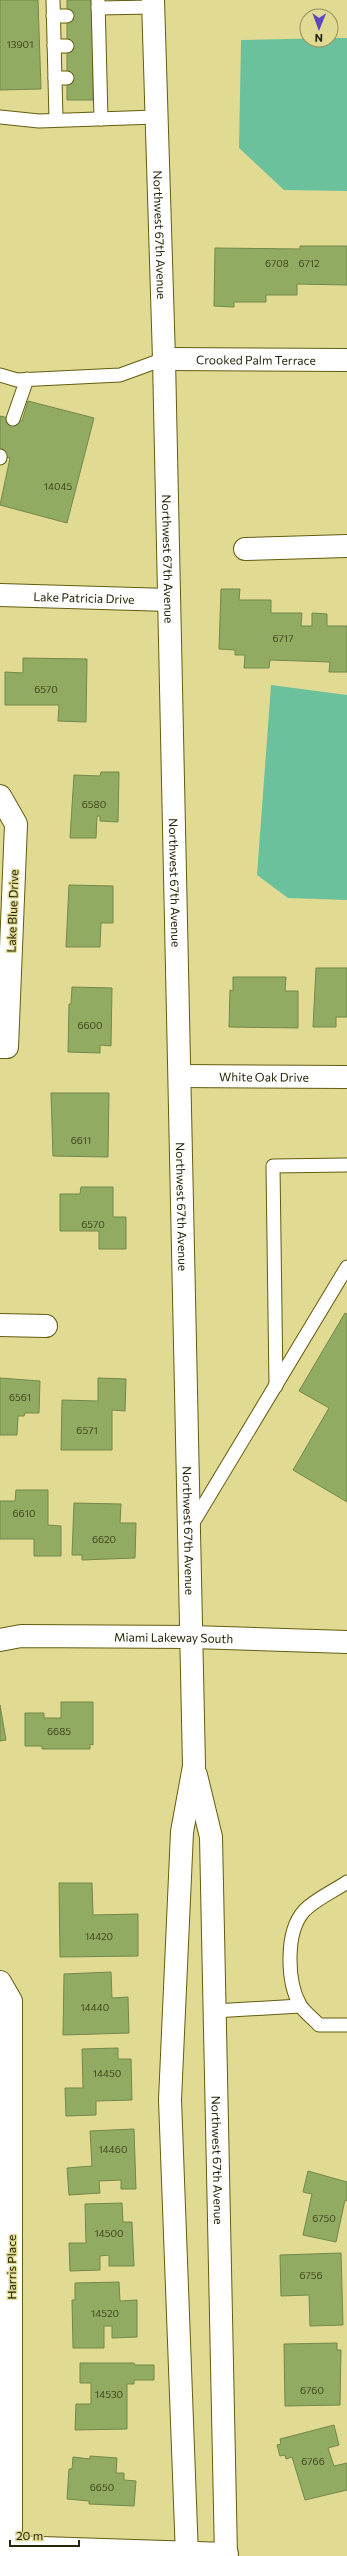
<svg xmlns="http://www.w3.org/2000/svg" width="347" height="2556" font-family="Commissioner,sans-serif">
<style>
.water{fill:#6bc19c}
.building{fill:#92ab63;stroke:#738849}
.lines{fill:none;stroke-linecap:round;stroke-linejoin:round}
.service-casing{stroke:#635d11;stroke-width:15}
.minor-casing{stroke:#635d11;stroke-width:24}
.tertiary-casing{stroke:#635d11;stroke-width:24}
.secondary-casing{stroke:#635d11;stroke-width:24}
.service{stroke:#fff;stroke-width:13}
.minor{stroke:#fff;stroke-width:22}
.tertiary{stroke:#fff;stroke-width:22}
.secondary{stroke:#fff;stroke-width:22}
.labels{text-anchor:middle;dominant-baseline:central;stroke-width:3;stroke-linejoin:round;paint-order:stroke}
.number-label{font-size:10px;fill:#42461e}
.street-label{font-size:12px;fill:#272407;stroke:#e0da93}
</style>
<rect width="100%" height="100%" fill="#e0da93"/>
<g class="water">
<polygon points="331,38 347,38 347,191 284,190 239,148 241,40"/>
<polygon points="271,685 347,695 347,900 288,898 257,875"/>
</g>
<g class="building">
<polygon points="0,0 38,0 41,89 0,90"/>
<polygon points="67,0 92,0 93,100 67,100"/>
<polygon points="300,246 347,246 347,285 297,284 297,295 266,295 266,302 234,302 234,307 214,306 215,248 300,249"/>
<polygon points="28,401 94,418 67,523 0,505 10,458 0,456 0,416 22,421"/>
<polygon points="221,589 240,589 239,600 271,600 271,613 302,613 301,626 312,626 312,613 327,614 327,626 347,626 347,672 329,672 330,662 270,660 269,668 244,668 245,655 235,655 235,650 219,649"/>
<polygon points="23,658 87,659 86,722 58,721 59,705 5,705 5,672 23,673"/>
<polygon points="101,772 119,772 118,822 100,821 100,816 97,816 96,838 70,838 74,775 100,776"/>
<polygon points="69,885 113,886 113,923 101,923 100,947 66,947"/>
<polygon points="316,968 347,968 347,1017 336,1017 336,1027 313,1027"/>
<polygon points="233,977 286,977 285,991 298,991 298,1028 229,1027 230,990 233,991"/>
<polygon points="72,987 112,988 111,1046 100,1045 100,1053 68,1052 69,1004 71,1004"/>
<polygon points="51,1093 109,1093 108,1157 53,1156"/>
<polygon points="81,1187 113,1187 113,1217 126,1217 126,1249 99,1249 99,1231 60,1231 60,1194 80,1194"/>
<polygon points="345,1313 347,1314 347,1502 293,1470 329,1408 299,1391"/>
<polygon points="0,1378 40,1381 39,1413 25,1413 24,1416 18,1416 17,1435 0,1435"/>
<polygon points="98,1378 126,1379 125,1411 112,1410 112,1450 61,1450 62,1400 98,1401"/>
<polygon points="16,1490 48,1490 48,1525 61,1526 61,1556 34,1556 34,1539 0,1539 0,1501 15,1501"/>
<polygon points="74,1503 121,1504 120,1523 136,1523 135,1558 82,1560 82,1555 72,1555"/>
<polygon points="61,1702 93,1702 93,1745 90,1744 90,1749 42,1749 42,1746 25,1746 25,1713 44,1713 44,1718 61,1718"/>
<polygon points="0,1705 6,1740 0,1741"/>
<polygon points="59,1883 92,1883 93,1915 138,1914 138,1956 60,1957"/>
<polygon points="111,1972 112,1998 128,1997 129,2033 63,2035 64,1974"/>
<polygon points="118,2048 118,2059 131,2059 132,2100 96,2101 96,2115 66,2116 65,2088 83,2088 82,2049"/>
<polygon points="134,2129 136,2189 121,2189 121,2180 99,2181 100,2193 69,2195 67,2168 92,2166 90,2131"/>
<polygon points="308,2171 347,2182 347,2201 345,2200 336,2242 303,2235 312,2194 303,2192"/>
<polygon points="122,2203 123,2222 132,2222 134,2266 109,2266 109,2255 100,2256 100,2270 70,2271 69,2243 86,2243 85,2204"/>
<polygon points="341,2253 343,2325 310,2326 309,2295 281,2296 280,2255"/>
<polygon points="119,2282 120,2301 137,2300 137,2337 112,2338 112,2326 104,2326 104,2348 73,2348 72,2300 75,2300 75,2283"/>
<polygon points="337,2343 337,2350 341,2350 340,2405 285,2406 284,2344"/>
<polygon points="80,2363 134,2363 135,2365 154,2365 154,2380 134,2380 134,2384 127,2384 127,2429 75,2430 76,2404 91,2404 91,2383 80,2383"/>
<polygon points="334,2425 339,2445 328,2448 334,2466 347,2463 347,2490 305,2500 292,2457 286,2459 285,2455 280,2456 277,2445 281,2444 280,2439"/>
<polygon points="90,2456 117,2458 116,2473 124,2473 124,2480 136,2481 134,2506 89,2504 89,2501 67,2499 69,2469 72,2469 73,2457 90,2459"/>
</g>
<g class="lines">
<defs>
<g id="service">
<polyline points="53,0 56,119"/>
<polyline points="98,0 101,119"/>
<polyline points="98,8 153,7"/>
<polyline points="53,16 67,16"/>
<polyline points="54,46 67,46"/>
<polyline points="55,78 67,78"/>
<polyline points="0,117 39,121 156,117"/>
<polyline points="0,375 17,380 120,375 164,359"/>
<polyline points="13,419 27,379"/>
<polyline points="0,458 0,456"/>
<polyline points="276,1386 273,1166 347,1165"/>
<polyline points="191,1526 347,1267"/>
<path d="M 347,1882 C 334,1891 314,1900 304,1911 C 285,1932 287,1982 300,2005 C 304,2012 314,2019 319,2025 L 347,2025"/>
<polyline points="214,2011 300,2006"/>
</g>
<g id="minor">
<path id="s1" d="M 164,359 L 347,360"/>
<polyline points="245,549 347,546"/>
<path id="s2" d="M 0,595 L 169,600"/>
<polyline points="0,796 16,824 7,1047 0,1047"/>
<path id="s3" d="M 180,1076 L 347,1077"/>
<polyline points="0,1325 46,1326"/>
<polyline points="0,1982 11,2001 11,2556"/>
<polyline points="11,2547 227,2554"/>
</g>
<g id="tertiary">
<path id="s4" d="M 0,1640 L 21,1636 L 192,1637 L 347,1642"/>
</g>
<g id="secondary">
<path id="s5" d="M 153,0 L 164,359 L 194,1766 L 182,1832 L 170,2100 L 187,2556"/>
<path id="s6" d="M 196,1775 L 211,1837 L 226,2556"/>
</g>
</defs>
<use href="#service" class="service-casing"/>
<use href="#minor" class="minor-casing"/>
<use href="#tertiary" class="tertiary-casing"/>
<use href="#secondary" class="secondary-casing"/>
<use href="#service" class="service"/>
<use href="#minor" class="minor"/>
<use href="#tertiary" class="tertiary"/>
<use href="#secondary" class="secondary"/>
</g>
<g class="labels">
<g class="number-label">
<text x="20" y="44">13901</text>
<text x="277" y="263">6708</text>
<text x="309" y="263">6712</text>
<text x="58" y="486">14045</text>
<text x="283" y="638">6717</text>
<text x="46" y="689">6570</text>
<text x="94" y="804">6580</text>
<text x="90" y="1025">6600</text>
<text x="81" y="1140">6611</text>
<text x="93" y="1224">6570</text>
<text x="20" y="1397">6561</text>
<text x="87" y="1430">6571</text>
<text x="24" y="1513">6610</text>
<text x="104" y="1539">6620</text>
<text x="59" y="1731">6685</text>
<text x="99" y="1936">14420</text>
<text x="95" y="2007">14440</text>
<text x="107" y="2073">14450</text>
<text x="113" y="2149">14460</text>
<text x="324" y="2218">6750</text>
<text x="109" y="2233">14500</text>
<text x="311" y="2275">6756</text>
<text x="105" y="2313">14520</text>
<text x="312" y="2390">6760</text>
<text x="109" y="2394">14530</text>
<text x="313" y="2461">6766</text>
<text x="102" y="2487">6650</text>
</g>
<g class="street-label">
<text stroke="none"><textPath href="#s5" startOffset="235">Northwest 67th Avenue</textPath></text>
<text stroke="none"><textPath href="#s1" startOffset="92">Crooked Palm Terrace</textPath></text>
<text stroke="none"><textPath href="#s5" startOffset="559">Northwest 67th Avenue</textPath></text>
<text stroke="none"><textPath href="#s2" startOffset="84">Lake Patricia Drive</textPath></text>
<text stroke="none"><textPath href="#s5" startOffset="883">Northwest 67th Avenue</textPath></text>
<text transform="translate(12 911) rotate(-88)">Lake Blue Drive</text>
<text stroke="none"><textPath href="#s3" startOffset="84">White Oak Drive</textPath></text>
<text stroke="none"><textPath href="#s5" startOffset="1207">Northwest 67th Avenue</textPath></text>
<text stroke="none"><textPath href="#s5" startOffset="1531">Northwest 67th Avenue</textPath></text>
<text stroke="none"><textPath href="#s4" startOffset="174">Miami Lakeway South</textPath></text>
<text stroke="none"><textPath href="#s6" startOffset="387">Northwest 67th Avenue</textPath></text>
<text transform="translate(11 2267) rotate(-90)">Harris Place</text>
</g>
</g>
<g transform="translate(319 28) rotate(181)"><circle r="19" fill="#e0da93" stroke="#96915b"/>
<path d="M0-3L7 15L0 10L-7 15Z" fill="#5a48c0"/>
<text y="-6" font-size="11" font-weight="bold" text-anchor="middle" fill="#272407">N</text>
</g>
<path d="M10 2540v6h69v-6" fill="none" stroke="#272407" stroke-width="2"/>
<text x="16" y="2540" font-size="12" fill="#272407" stroke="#e0da93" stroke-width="3" paint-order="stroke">20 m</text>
</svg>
